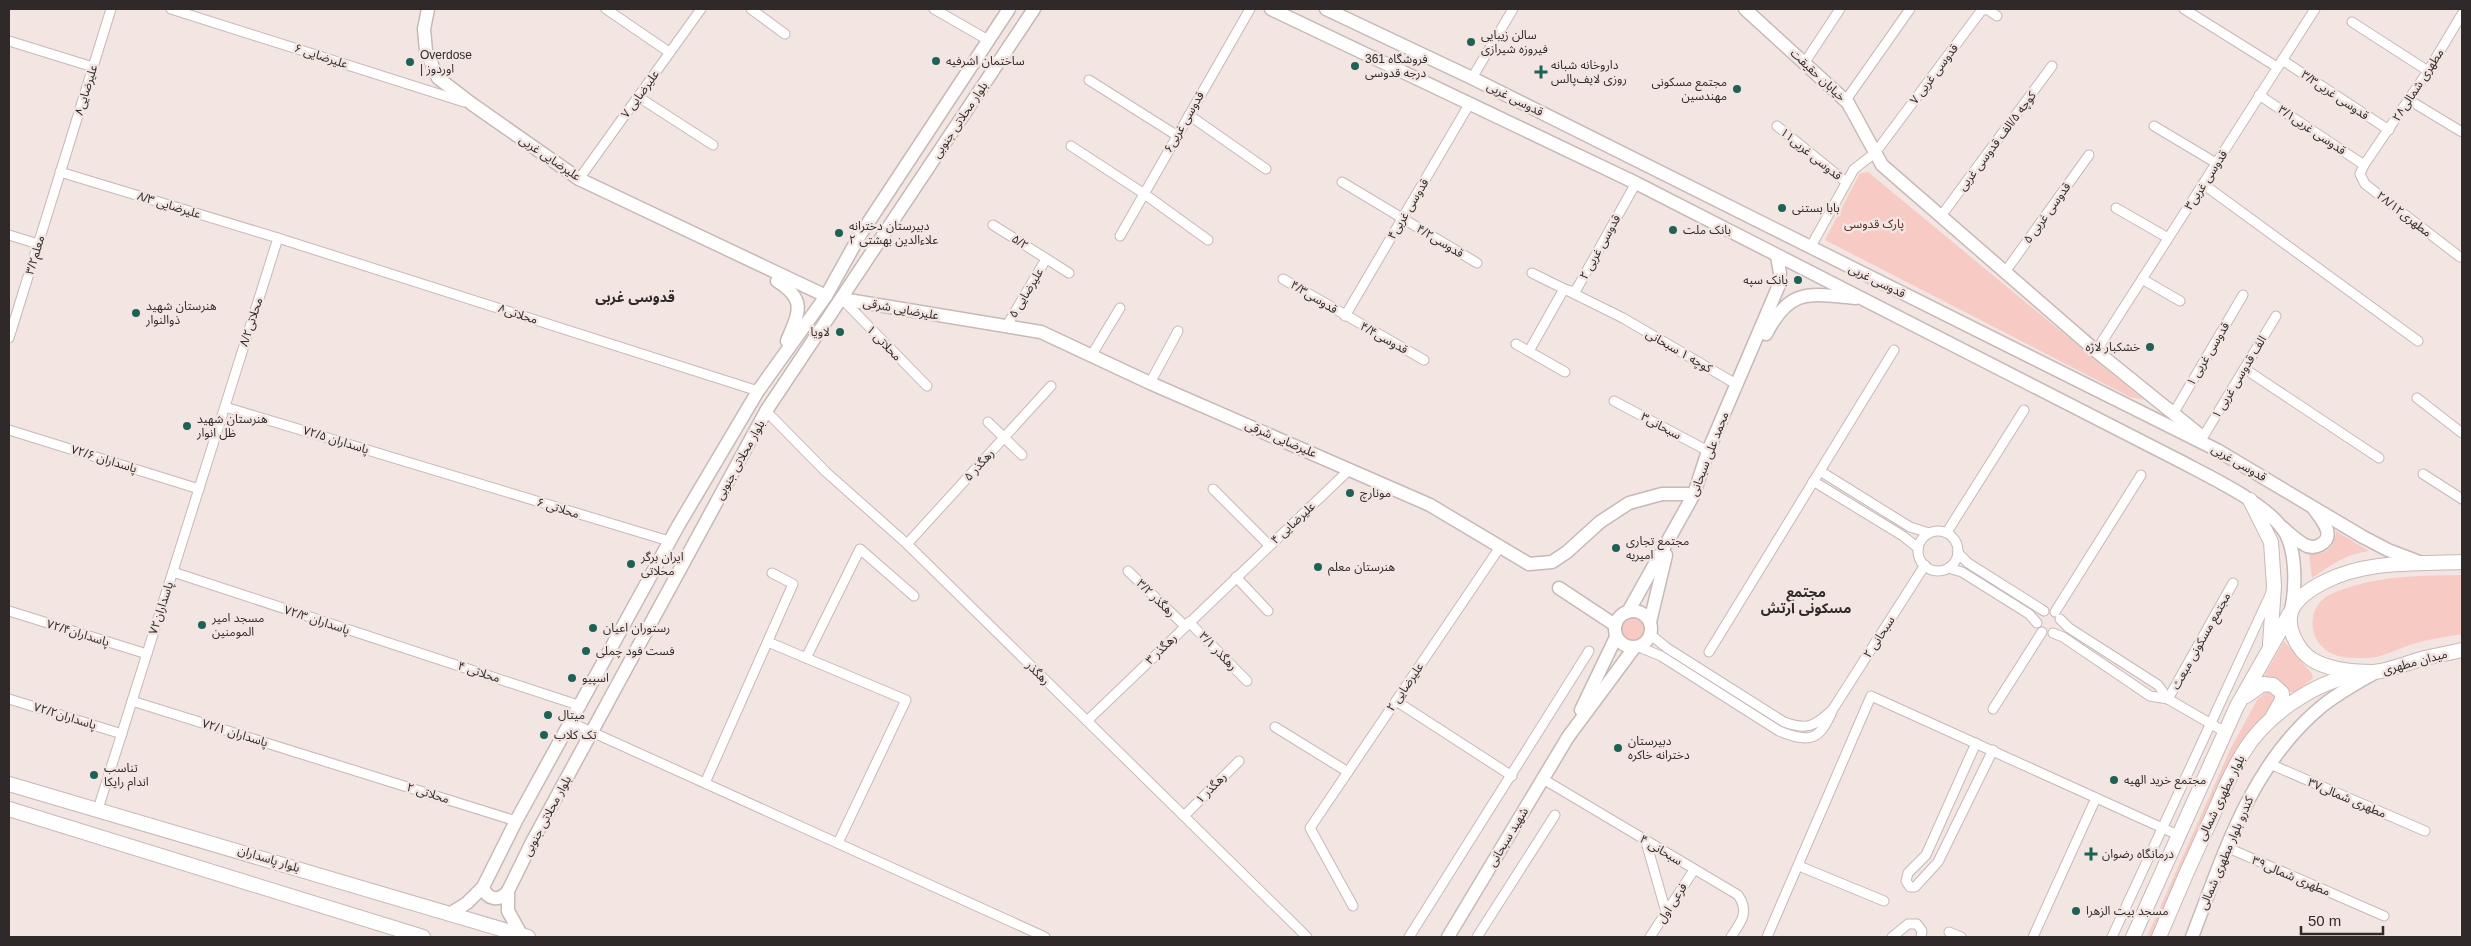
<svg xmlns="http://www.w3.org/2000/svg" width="2471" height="946" font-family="Arial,'Noto Sans Arabic',sans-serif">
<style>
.green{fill:#f7cbc4}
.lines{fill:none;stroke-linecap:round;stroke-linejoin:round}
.street-casing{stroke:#c6b9b7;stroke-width:11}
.secondary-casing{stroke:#c6b9b7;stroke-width:15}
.primary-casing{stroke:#c6b9b7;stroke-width:16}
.street{stroke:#fff;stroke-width:9}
.secondary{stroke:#fff;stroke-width:12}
.primary{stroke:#fff;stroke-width:14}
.poi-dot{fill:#1c6356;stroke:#f2e5e2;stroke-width:2}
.labels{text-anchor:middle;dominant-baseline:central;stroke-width:5;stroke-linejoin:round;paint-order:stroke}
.poi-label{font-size:12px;fill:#2f2a29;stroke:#f2e5e2;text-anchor:start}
.street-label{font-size:12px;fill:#2f2a29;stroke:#f2e5e2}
.park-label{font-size:12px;fill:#5f2822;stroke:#f2e5e2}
.neighbourhood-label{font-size:14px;font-weight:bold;fill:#2f2a29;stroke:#f2e5e2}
</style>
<rect width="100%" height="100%" fill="#f2e5e2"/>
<g class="green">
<polygon points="1868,172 2144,400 2130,397 1825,240 1860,173"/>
<path d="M 2336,531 L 2369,551 C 2348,553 2329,566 2312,578 L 2309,554 C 2326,555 2335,548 2336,531 Z"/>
<path d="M 2462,575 L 2462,634 C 2445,637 2427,639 2410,645 C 2394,650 2380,659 2363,658 C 2353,658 2341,658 2333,654 C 2307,643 2305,606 2331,594 C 2375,575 2415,576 2462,575 Z"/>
<circle cx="1633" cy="630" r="12"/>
<polygon points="2284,641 2312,674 2313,678 2293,694 2279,680 2263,678"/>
<polygon points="2266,692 2272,692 2276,694 2276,703 2246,738 2153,937 2147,937 2230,750 2257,700"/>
</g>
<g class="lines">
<defs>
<g id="street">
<polyline points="171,9 464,102"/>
<polyline points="606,9 669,52"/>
<polyline points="751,9 785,34"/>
<polyline points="934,9 988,40"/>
<polyline points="2184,9 2277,67"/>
<polyline points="2352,22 2428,71"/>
<polyline points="9,41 93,67"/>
<polyline points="2282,60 2389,130"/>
<polyline points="1805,62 1840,9"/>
<polyline points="1472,78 1513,9"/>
<polyline points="1089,80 1176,135"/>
<polyline points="2259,95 2364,165"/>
<polyline points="637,96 713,145"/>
<polyline points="1846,100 1910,9"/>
<polyline points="2409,100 2462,132"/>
<polyline points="1189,115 1266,169"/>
<polyline points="1777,126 1846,182"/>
<polyline points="2154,126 2216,163"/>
<polyline points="1071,146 1143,193 1208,240"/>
<polyline points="60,172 278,238 758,391"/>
<polyline points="579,179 701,9"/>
<polyline points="1342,182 1477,263"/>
<polyline points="2203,184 2418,341"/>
<polyline points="2116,208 2168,238"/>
<polyline points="1941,216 2052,66"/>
<polyline points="993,225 1069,273"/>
<polyline points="9,235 38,244"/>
<polyline points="1120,236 1250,9"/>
<polyline points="1810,248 1854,169 1875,153 1981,11 1987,9 1997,16"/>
<polyline points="2460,257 2365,184 2360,174 2364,165 2428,71 2462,14"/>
<polyline points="2005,272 2089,155"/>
<polyline points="1532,273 1623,318 1736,384"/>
<polyline points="1283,279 1424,360"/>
<polyline points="2142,279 2180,301"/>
<polyline points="842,299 927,386"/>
<polyline points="1345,316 1470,103"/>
<polyline points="1006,327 1046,259"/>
<polyline points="9,338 111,9"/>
<polyline points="1516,344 1565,372"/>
<polyline points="1529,351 1564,289 1575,292 1636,183"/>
<polyline points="2096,351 2315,9"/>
<polyline points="1091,356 1120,308"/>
<polyline points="2245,369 2379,458"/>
<polyline points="1150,383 1178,331"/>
<polyline points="2417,398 2462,433"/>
<polyline points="1614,401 1708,451"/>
<polyline points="225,407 669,541"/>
<polyline points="766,411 826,472 907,544 1307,937"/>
<polyline points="2173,414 2243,295"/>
<polyline points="988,422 1022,455"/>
<polyline points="9,430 199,489"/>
<polyline points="2203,437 2276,316"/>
<polyline points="1820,471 1910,527 1929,533"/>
<polyline points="2423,474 2462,499"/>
<polyline points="1813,481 1903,536 1918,548"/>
<polyline points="1213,489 1269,545"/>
<circle cx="1938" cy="551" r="20"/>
<polyline points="1947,532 2024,410"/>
<polyline points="907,544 1051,386"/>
<polyline points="1958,553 1968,563 2044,611"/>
<polyline points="1948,568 1962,572 2029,614 2037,623"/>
<polyline points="1128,571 1185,626"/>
<polyline points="173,572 581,706"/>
<polyline points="1236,577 1268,611"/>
<polyline points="9,611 147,654"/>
<polyline points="2055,612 2141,475"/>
<polyline points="2060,619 2069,628 2158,685 2168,699 2225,732"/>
<polyline points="1189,622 1247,681"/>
<polyline points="2053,633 2063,637 2150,696 2168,699"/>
<path d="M 1651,635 L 1667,648 L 1784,722 C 1806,730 1814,727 1831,711"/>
<polyline points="768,642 906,700 838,843"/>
<path d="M 1639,647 L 1661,656 L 1779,731 C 1811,744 1820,740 1833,709 L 1925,565"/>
<polyline points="1709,652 1894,350"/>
<polyline points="806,658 860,549 914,596"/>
<polyline points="9,699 122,734"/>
<polyline points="2168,699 2233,583"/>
<polyline points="132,701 516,821"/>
<polyline points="1396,701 1512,776"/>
<polyline points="1993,709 2042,632"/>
<polyline points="1087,721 1350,469"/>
<polyline points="572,723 1045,937"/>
<polyline points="1275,727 1348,772"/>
<polyline points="1976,743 1926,855 1908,873 1906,881 1910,887 1915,887 1938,862 1993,750"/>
<polyline points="2270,764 2425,831"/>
<path d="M 1543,779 L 1738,895 C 1750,912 1741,922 1731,937"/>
<polyline points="705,783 793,584 772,573"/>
<polyline points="98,809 278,238"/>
<polyline points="1184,816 1239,761"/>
<polyline points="1646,842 1666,912"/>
<polyline points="2226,847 2384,916"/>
<polyline points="1799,866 1884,901"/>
<polyline points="1353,906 1310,828 1500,547"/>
<polyline points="1949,932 1961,937"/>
<polyline points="1409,937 1589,651"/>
<polyline points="1477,937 1555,815"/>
<polyline points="1650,937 1694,870"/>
<polyline points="1767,937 1871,696 2178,835"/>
<polyline points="1892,937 1908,924 1917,924 1922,931 1921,937"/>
<polyline points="2033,937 2096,798"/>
<polyline points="2112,937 2271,593"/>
</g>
<g id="secondary">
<polyline points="428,9 424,29 426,51 438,78 472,104 579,179 826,296"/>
<path d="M 1271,9 L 1636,183 L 2180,461 C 2210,477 2262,501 2282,528 C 2297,547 2296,588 2291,610"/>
<polyline points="1326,9 1472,78 2217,450 2363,537 2388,550 2422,563"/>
<polyline points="1745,9 1848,103 1882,165 2096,351 2200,435"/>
<path d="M 777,281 C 807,300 799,312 787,341"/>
<polyline points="842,299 1041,332 1150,383 1430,505 1529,564 1552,562 1567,552 1600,522 1629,503 1662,494 1694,494"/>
<path d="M 1766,334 C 1790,287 1809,294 1856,298"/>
<path d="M 2283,528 C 2290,534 2297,541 2305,545 C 2310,548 2316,547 2320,545 C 2337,536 2321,519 2314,509"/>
<polyline points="1559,588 1615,625"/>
<circle cx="1633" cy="629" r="18"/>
<polyline points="1628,612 1694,494 1708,451 1779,285 1780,273 1777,256"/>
<polyline points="1650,622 1666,555"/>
<polyline points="1581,710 1616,637"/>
<path d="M 483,887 C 487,900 500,902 508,891"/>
<polyline points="451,913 467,903 483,887 516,821 678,526 758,391 826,296 860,235 1009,9"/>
<polyline points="522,936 508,911 508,891 533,840 766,411 1034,9"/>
<polyline points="1448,937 1568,737 1634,648"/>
<path d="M 2192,937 C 2224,854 2250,766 2321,707 C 2338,693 2357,683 2376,672"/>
</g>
<g id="primary">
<polyline points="2250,500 2271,542 2274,586 2270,644"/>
<path d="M 2462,562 C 2415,564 2367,560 2324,582 C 2312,588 2295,599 2291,612 C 2286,628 2298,650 2311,659 C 2328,670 2353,672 2373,672 C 2391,671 2408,662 2425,658 C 2437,655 2450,653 2462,650"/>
<polyline points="2246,696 2263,684 2273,685 2282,693 2282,700 2273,716"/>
<polyline points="9,784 528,937"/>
<polyline points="9,809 423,937"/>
<polyline points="2133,937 2237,706 2290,613"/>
<path d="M 2159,937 C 2177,894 2196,851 2216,808 C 2224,790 2232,770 2243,753 C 2265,716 2314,682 2356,675"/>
</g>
</defs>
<use href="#street" class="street-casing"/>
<use href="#secondary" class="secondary-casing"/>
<use href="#primary" class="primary-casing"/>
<use href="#street" class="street"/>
<use href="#secondary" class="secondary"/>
<use href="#primary" class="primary"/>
</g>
<g class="poi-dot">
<circle cx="1471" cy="42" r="5"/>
<circle cx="936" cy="61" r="5"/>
<circle cx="410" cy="62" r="5"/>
<circle cx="1355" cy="66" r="5"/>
<path d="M1538.5 64.5h5v5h5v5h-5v5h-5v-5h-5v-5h5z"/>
<circle cx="1737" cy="89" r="5"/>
<circle cx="1782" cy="208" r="5"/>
<circle cx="1673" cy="230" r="5"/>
<circle cx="839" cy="233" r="5"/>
<circle cx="1798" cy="280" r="5"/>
<circle cx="136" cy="313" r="5"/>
<circle cx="840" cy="332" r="5"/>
<circle cx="2150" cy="347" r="5"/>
<circle cx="187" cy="426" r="5"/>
<circle cx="1350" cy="493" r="5"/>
<circle cx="1616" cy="548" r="5"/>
<circle cx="631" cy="564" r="5"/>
<circle cx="1318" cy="567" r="5"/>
<circle cx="202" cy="625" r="5"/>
<circle cx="593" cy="628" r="5"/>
<circle cx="586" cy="651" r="5"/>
<circle cx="572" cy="678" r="5"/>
<circle cx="548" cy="715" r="5"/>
<circle cx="544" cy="735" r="5"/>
<circle cx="1618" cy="748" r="5"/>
<circle cx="94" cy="775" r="5"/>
<circle cx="2114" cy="780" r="5"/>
<path d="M2088.5 846.5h5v5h5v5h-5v5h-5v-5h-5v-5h5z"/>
<circle cx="2076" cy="911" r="5"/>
</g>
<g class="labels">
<g class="poi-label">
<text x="1481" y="35">سالن زیبایی<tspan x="1481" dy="14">فیروزه شیرازی</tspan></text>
<text x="420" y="55">Overdose<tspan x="420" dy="14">| اوردوز</tspan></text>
<text x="1365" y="59">فروشگاه 361<tspan x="1365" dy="14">درجه قدوسی</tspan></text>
<text x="946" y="61">ساختمان اشرفیه</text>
<text x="1551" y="65">داروخانه شبانه<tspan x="1551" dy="14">روزی لایف‌پالس</tspan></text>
<text x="1727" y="82" text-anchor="end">مجتمع مسکونی<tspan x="1727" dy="14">مهندسین</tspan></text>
<text x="1792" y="208">بابا بستنی</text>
<text x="849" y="226">دبیرستان دخترانه<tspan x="849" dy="14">علاءالدین بهشتی ۲</tspan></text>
<text x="1683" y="230">بانک ملت</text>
<text x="1788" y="280" text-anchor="end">بانک سپه</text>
<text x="146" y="306">هنرستان شهید<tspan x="146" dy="14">ذوالنوار</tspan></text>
<text x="830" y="332" text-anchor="end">لاویا</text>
<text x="2140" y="347" text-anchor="end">خشکبار لاژه</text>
<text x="197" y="419">هنرستان شهید<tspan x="197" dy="14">ظل انوار</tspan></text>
<text x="1360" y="493">مونارچ</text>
<text x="1626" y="541">مجتمع تجاری<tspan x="1626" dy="14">امیریه</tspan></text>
<text x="641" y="557">ایران برگر<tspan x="641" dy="14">محلاتی</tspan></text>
<text x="1328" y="567">هنرستان معلم</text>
<text x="212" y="618">مسجد امیر<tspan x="212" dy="14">المومنین</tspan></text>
<text x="603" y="628">رستوران اعیان</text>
<text x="596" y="651">فست فود چملی</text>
<text x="582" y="678">اسپیو</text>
<text x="558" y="715">میتال</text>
<text x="554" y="735">تک کلاب</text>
<text x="1628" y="741">دبیرستان<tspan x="1628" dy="14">دخترانه خاکره</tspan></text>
<text x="104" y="768">تناسب<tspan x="104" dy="14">اندام رایکا</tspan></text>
<text x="2124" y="780">مجتمع خرید الهیه</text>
<text x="2102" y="854">درمانگاه رضوان</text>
<text x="2086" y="911">مسجد بیت الزهرا</text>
</g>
<g class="street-label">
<text transform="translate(321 56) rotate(18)">۶ علیرضایی</text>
<text transform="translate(1934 74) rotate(-53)">۷ قدوسی غربی</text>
<text transform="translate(1818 75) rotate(43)">خیابان حقیقت</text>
<text transform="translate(2418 85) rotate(-57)">مطهرى شمالى۲۸</text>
<text transform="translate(86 90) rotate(-73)">علیرضایی۸</text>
<text transform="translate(640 94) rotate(-54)">۷ علیرضایی</text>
<text transform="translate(2335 95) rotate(34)">قدوسی غربی۳/۳</text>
<text transform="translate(1515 99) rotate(27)">قدوسی غربی</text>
<text transform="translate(960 120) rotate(-56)">بلوار محلاتی جنوبی</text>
<text transform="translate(1184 122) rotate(-60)">قدوسی غربی۶</text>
<text transform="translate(2312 130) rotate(34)">قدوسی غربی۳/۱</text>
<text transform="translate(1997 141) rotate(-53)">کوچه ۵/الف قدوسی غربی</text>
<text transform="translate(1811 154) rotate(39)">قدوسی غربی۱۱</text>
<text transform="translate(550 158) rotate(34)">علیرضایی غربی</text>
<text transform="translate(2206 180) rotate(-57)">قدوسی غربی۳</text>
<text transform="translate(169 205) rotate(17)">۸/۳ علیرضایی</text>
<text transform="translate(1408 209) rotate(-59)">قدوسی غربی۴</text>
<text transform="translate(2047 213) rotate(-54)">۵ قدوسی غربی</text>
<text transform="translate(2404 214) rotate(38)">مطهری۲۸/۱۲</text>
<text transform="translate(1440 241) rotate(31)">قدوسی۴/۲</text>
<text transform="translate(1020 242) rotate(33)">۵/۲</text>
<text transform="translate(1600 247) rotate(-61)">۲ قدوسی غربی</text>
<text transform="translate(35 255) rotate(-73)">معلم۳/۲</text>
<text transform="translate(1877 281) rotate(26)">قدوسی غربی</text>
<text transform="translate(1026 293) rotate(-59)">۵ علیرضایی</text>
<text transform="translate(1314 297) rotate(31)">قدوسی۴/۳</text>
<text transform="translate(901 309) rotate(10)">علیرضایی شرقی</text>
<text transform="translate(518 314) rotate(18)">محلاتی۸</text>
<text transform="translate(251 322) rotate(-72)">محلاتی۸/۲</text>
<text transform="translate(1384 338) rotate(29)">قدوسی۴/۴</text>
<text transform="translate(884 343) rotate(46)">۱ محلاتی</text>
<text transform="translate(1679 351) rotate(30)">کوچه ۱ سبحانی</text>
<text transform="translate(2208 354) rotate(-59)">۱ قدوسی غربی</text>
<text transform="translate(2239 377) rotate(-59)">۱ الف قدوسی غربی</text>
<text transform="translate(1661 426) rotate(28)">سبحانی۳</text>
<text transform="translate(1281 439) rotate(23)">علیرضایی شرقی</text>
<text transform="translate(336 440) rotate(17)">۷۲/۵ پاسداران</text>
<text transform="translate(1709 454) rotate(-69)">محمد علی سبحانی</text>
<text transform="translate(104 459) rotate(17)">۷۲/۶ پاسداران</text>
<text transform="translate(740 460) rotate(-61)">بلوار محلاتی جنوبی</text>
<text transform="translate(2239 463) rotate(30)">قدوسی غربی</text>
<text transform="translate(979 465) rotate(-48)">۵ رهگذر</text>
<text transform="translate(558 508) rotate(17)">۶ محلاتی</text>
<text transform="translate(1293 523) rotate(-43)">۴ علیرضایی</text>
<text transform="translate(1156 598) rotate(44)">۳/۲ رهگذر</text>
<text transform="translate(161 608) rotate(-72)">پاسداران۷۲</text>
<text transform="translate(317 620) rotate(18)">۷۲/۳ پاسداران</text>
<text transform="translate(78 633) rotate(17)">پاسداران۷۲/۴</text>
<text transform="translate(1879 637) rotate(-57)">سبحانی ۲</text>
<text transform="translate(2201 641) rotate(-61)">مجتمع مسکونی مبعث</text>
<text transform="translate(1161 649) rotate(-44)">۳ رهگذر</text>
<text transform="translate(1218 651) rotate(46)">۳/۱ رهگذر</text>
<text transform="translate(2415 662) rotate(-15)">میدان مطهری</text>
<text transform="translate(479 672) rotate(18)">۴ محلاتی</text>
<text transform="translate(1038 673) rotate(45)">رهگذر</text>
<text transform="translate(1405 687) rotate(-56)">۲ علیرضایی</text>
<text transform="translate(65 716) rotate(17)">پاسداران۷۲/۲</text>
<text transform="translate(235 733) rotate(17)">۷۲/۱ پاسداران</text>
<text transform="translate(1211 788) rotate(-45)">۱ رهگذر</text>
<text transform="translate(428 793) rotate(17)">۲ محلاتی</text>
<text transform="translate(2221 798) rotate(-64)">بلوار مطهری شمالی</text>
<text transform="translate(2347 798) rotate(23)">مطهرى شمالى۳۷</text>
<text transform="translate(547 816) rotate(-62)">بلوار محلاتی جنوبی</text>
<text transform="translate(1508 837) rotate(-59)">شهید سبحانی</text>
<text transform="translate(1661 850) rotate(31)">سبحانی ۴</text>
<text transform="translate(2226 853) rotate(-67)">کندرو بلوار مطهری شمالی</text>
<text transform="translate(269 859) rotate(17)">بلوار پاسداران</text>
<text transform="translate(2291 876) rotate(23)">مطهرى شمالى۳۹</text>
<text transform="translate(1672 903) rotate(-57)">فرعی اول</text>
</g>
<g class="park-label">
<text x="1874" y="224">پارک قدوسی</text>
</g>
<g class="neighbourhood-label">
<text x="635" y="297">قدوسی غربی</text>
<text x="1806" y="592">مجتمع<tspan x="1806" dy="16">مسکونی ارتش</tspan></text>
</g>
</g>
<rect width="2471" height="946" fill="none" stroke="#2f2a29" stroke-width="20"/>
<path d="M2301 926v8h82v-8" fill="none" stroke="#2f2a29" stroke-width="2.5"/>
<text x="2308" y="926" font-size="15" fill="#2f2a29" stroke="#f2e5e2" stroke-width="4" paint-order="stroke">50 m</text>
</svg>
